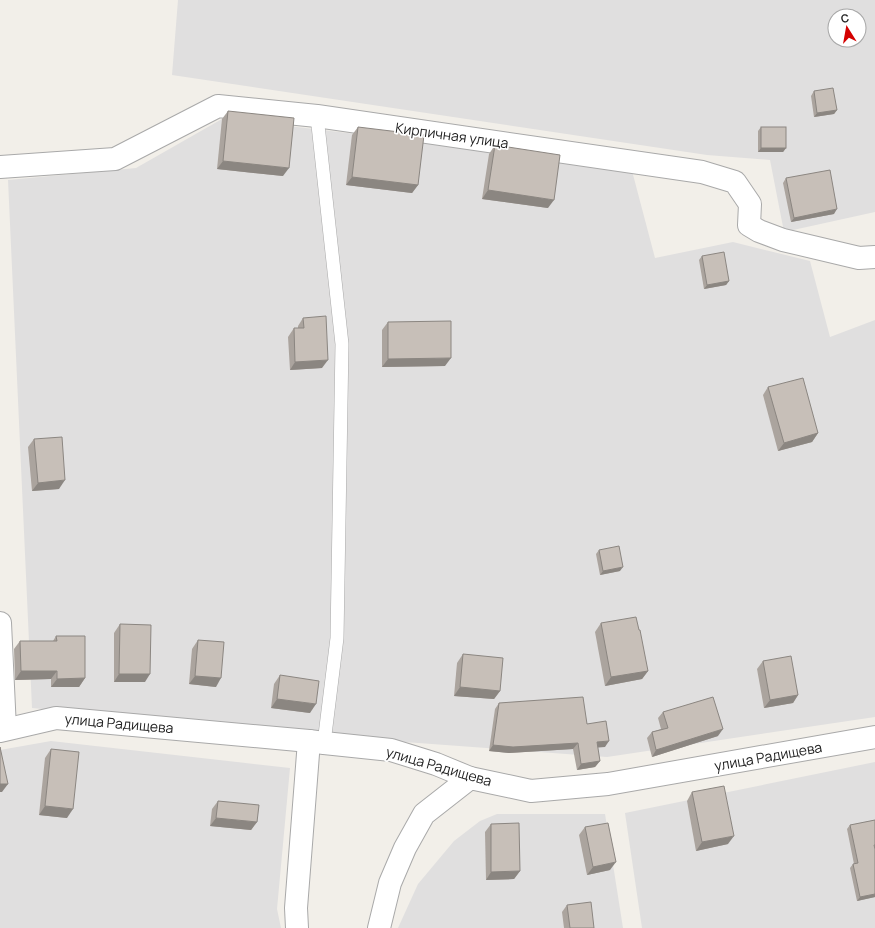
<svg xmlns="http://www.w3.org/2000/svg" width="875" height="928" font-family="Manrope,sans-serif">
<style>
.residential{fill:#e0dfdf;fill-rule:evenodd}
.lines{fill:none;stroke-linecap:round;stroke-linejoin:round}
.service-casing{stroke:#a9a9a9;stroke-width:14}
.minor-casing{stroke:#a9a9a9;stroke-width:24}
.tertiary-casing{stroke:#a9a9a9;stroke-width:24}
.service{stroke:#fff;stroke-width:13}
.minor{stroke:#fff;stroke-width:22}
.tertiary{stroke:#fff;stroke-width:22}
.wall{fill:#aba49e}
.shaded-wall{fill:#8b8681}
.building{fill:#c7bfb8;stroke:#8b8681}
.labels{text-anchor:middle;dominant-baseline:central;stroke-width:3.5;stroke-linejoin:round;paint-order:stroke}
.street-label{font-size:14px;fill:#222;stroke:#fff}
</style>
<rect width="100%" height="100%" fill="#f2efe9"/>
<g class="residential">
<path d="M 178,0 L 875,0 L 875,212 L 784,232 L 770,160 L 707,155 L 172,75 ZM 835,16 L 859,16 L 859,40 L 835,40 Z"/>
<polygon points="222,119 289,126 631,167 655,258 733,242 810,261 830,337 875,320 875,717 607,757 364,739 32,708 8,180 136,168"/>
<polygon points="51,741 290,768 277,909 281,928 0,928 0,750"/>
<polygon points="875,762 875,928 642,928 625,813"/>
<polygon points="497,814 605,814 623,928 398,928 418,884 454,841 480,821"/>
</g>
<g class="lines">
<defs>
<polyline id="service" points="317,116 342,344 337,638 324,743"/>
<g id="minor">
<polyline points="0,167 115,159 218,106 317,116 702,172 735,182 750,204 749,225 759,231 783,240 859,258 875,257"/>
<polyline points="0,623 5,729"/>
<polyline points="0,731 56,718 309,741 324,743 391,750 436,764 470,778"/>
<polyline points="297,928 296,908 309,741"/>
</g>
<polyline id="tertiary" points="379,928 390,883 405,848 424,814 470,778 531,791 608,784 875,737"/>
</defs>
<use href="#service" class="service-casing"/>
<use href="#minor" class="minor-casing"/>
<use href="#tertiary" class="tertiary-casing"/>
<use href="#service" class="service"/>
<use href="#minor" class="minor"/>
<use href="#tertiary" class="tertiary"/>
</g>
<g class="wall">
<polygon points="814,91 837,110 834,114 814,117 811,96"/>
<polygon points="228,111 283,176 217,169 222,119"/>
<polygon points="358,127 418,185 412,193 346,185 352,135"/>
<polygon points="761,127 786,148 783,152 758,152 758,131"/>
<polygon points="495,145 548,208 482,199 489,154"/>
<polygon points="786,178 834,214 791,222 783,183"/>
<polygon points="702,256 729,281 726,285 704,289 699,260"/>
<polygon points="303,318 322,368 290,370 288,337 294,328 298,328 298,326"/>
<polygon points="388,322 445,366 382,367 382,330"/>
<polygon points="768,387 818,433 812,442 778,451 763,395"/>
<polygon points="34,439 59,489 32,491 28,447"/>
<polygon points="599,550 620,571 600,575 596,554"/>
<polygon points="601,623 648,671 642,679 605,686 595,632"/>
<polygon points="120,624 145,682 114,682 114,633"/>
<polygon points="56,636 85,678 79,687 51,687 51,679 15,680 14,649 20,641 53,641"/>
<polygon points="198,640 216,687 189,684 192,649"/>
<polygon points="463,654 500,691 494,699 454,696 457,663"/>
<polygon points="763,661 798,695 793,703 764,708 757,669"/>
<polygon points="280,675 310,713 271,708 274,684"/>
<polygon points="499,703 587,724 605,747 597,747 600,761 595,767 577,770 573,749 509,753 489,751 495,709"/>
<polygon points="663,712 718,736 652,757 647,738 652,732 661,729 658,718"/>
<polygon points="51,749 67,818 39,815 45,758"/>
<polygon points="692,792 728,844 696,851 687,801"/>
<polygon points="218,801 257,822 251,830 210,826 212,809"/>
<polygon points="875,820 875,897 857,901 850,868 853,864 854,864 847,829 850,825"/>
<polygon points="491,824 520,871 514,879 486,880 485,832"/>
<polygon points="585,827 610,870 587,875 579,835"/>
<polygon points="567,905 594,928 564,928 562,912"/>
</g>
<g class="shaded-wall">
<polygon points="837,110 834,114 814,117 817,113"/>
<polygon points="761,148 786,148 783,152 758,152"/>
<polygon points="223,161 289,168 283,176 217,169"/>
<polygon points="352,177 418,185 412,193 346,185"/>
<polygon points="488,190 554,200 548,208 482,199"/>
<polygon points="837,209 834,214 791,222 794,218"/>
<polygon points="729,281 726,285 704,289 707,285"/>
<polygon points="451,358 445,366 382,367 388,359"/>
<polygon points="328,360 322,368 290,370 295,362"/>
<polygon points="818,433 812,442 778,451 784,443"/>
<polygon points="65,480 59,489 32,491 38,483"/>
<polygon points="623,567 620,571 600,575 603,571"/>
<polygon points="21,671 57,671 51,679 15,680"/>
<polygon points="648,671 642,679 605,686 611,677"/>
<polygon points="119,674 150,674 145,682 114,682"/>
<polygon points="195,676 221,678 216,687 189,684"/>
<polygon points="85,678 79,687 51,687 57,679"/>
<polygon points="460,687 500,691 494,699 454,696"/>
<polygon points="798,695 793,703 764,708 770,700"/>
<polygon points="277,699 316,704 310,713 271,708"/>
<polygon points="723,729 718,736 652,757 656,750"/>
<polygon points="609,741 605,747 592,748 597,742"/>
<polygon points="578,743 573,749 509,753 489,751 493,745"/>
<polygon points="600,761 595,767 577,770 581,764"/>
<polygon points="0,784 8,784 2,792 0,792"/>
<polygon points="45,806 73,809 67,818 39,815"/>
<polygon points="216,818 257,822 251,830 210,826"/>
<polygon points="734,836 728,844 696,851 702,842"/>
<polygon points="616,862 610,870 587,875 593,867"/>
<polygon points="520,871 514,879 486,880 491,872"/>
<polygon points="875,894 875,897 857,901 860,897"/>
</g>
<g class="building">
<polygon points="833,88 837,110 817,113 814,91"/>
<polygon points="228,111 294,118 289,168 223,161"/>
<polygon points="358,127 424,135 418,185 352,177"/>
<rect x="761" y="127" width="25" height="21"/>
<polygon points="495,145 560,155 554,200 488,190"/>
<polygon points="830,170 837,209 794,218 786,178"/>
<polygon points="724,252 729,281 707,285 702,256"/>
<polygon points="326,316 328,360 295,362 294,328 304,328 303,318"/>
<polygon points="451,321 451,358 388,359 388,322"/>
<polygon points="803,378 818,433 784,443 768,387"/>
<polygon points="62,437 65,480 38,483 34,439"/>
<polygon points="619,546 623,567 603,571 599,550"/>
<polygon points="636,617 639,630 640,630 648,671 611,677 601,623"/>
<polygon points="120,624 151,625 150,674 119,674"/>
<polygon points="56,636 85,636 85,678 57,679 57,671 21,671 20,641 57,641"/>
<polygon points="198,640 224,642 221,678 195,676"/>
<polygon points="463,654 503,658 500,691 460,687"/>
<polygon points="791,656 798,695 770,700 763,661"/>
<polygon points="280,675 319,681 316,704 277,699"/>
<polygon points="583,697 587,724 606,721 609,741 597,742 600,761 581,764 578,743 513,747 493,745 499,703"/>
<polygon points="713,697 723,729 656,750 652,732 668,728 663,712"/>
<polygon points="0,747 8,784 0,784"/>
<polygon points="51,749 79,752 73,809 45,806"/>
<polygon points="724,786 734,836 702,842 692,792"/>
<polygon points="218,801 259,805 257,822 216,818"/>
<polygon points="875,820 875,845 874,845 875,849 875,894 860,897 853,864 858,863 850,825"/>
<polygon points="519,823 520,871 491,872 491,824"/>
<polygon points="608,823 616,862 593,867 585,827"/>
<polygon points="591,902 594,928 570,928 567,905"/>
</g>
<g class="labels">
<g class="street-label">
<text transform="translate(452 135) rotate(8)">Кирпичная улица</text>
<text transform="translate(119 723) rotate(5)">улица Радищева</text>
<text transform="translate(768 756) rotate(-10)">улица Радищева</text>
<text transform="translate(439 766) rotate(16)">улица Радищева</text>
</g>
</g>
<g transform="translate(847 28) rotate(349)"><circle r="19" fill="#ffffff" stroke="#a7a7a7"/>
<path d="M0-3L7 15L0 10L-7 15Z" fill="#d40000"/>
<text y="-6" font-size="11" font-weight="bold" text-anchor="middle" fill="#222222">С</text>
</g>
</svg>
